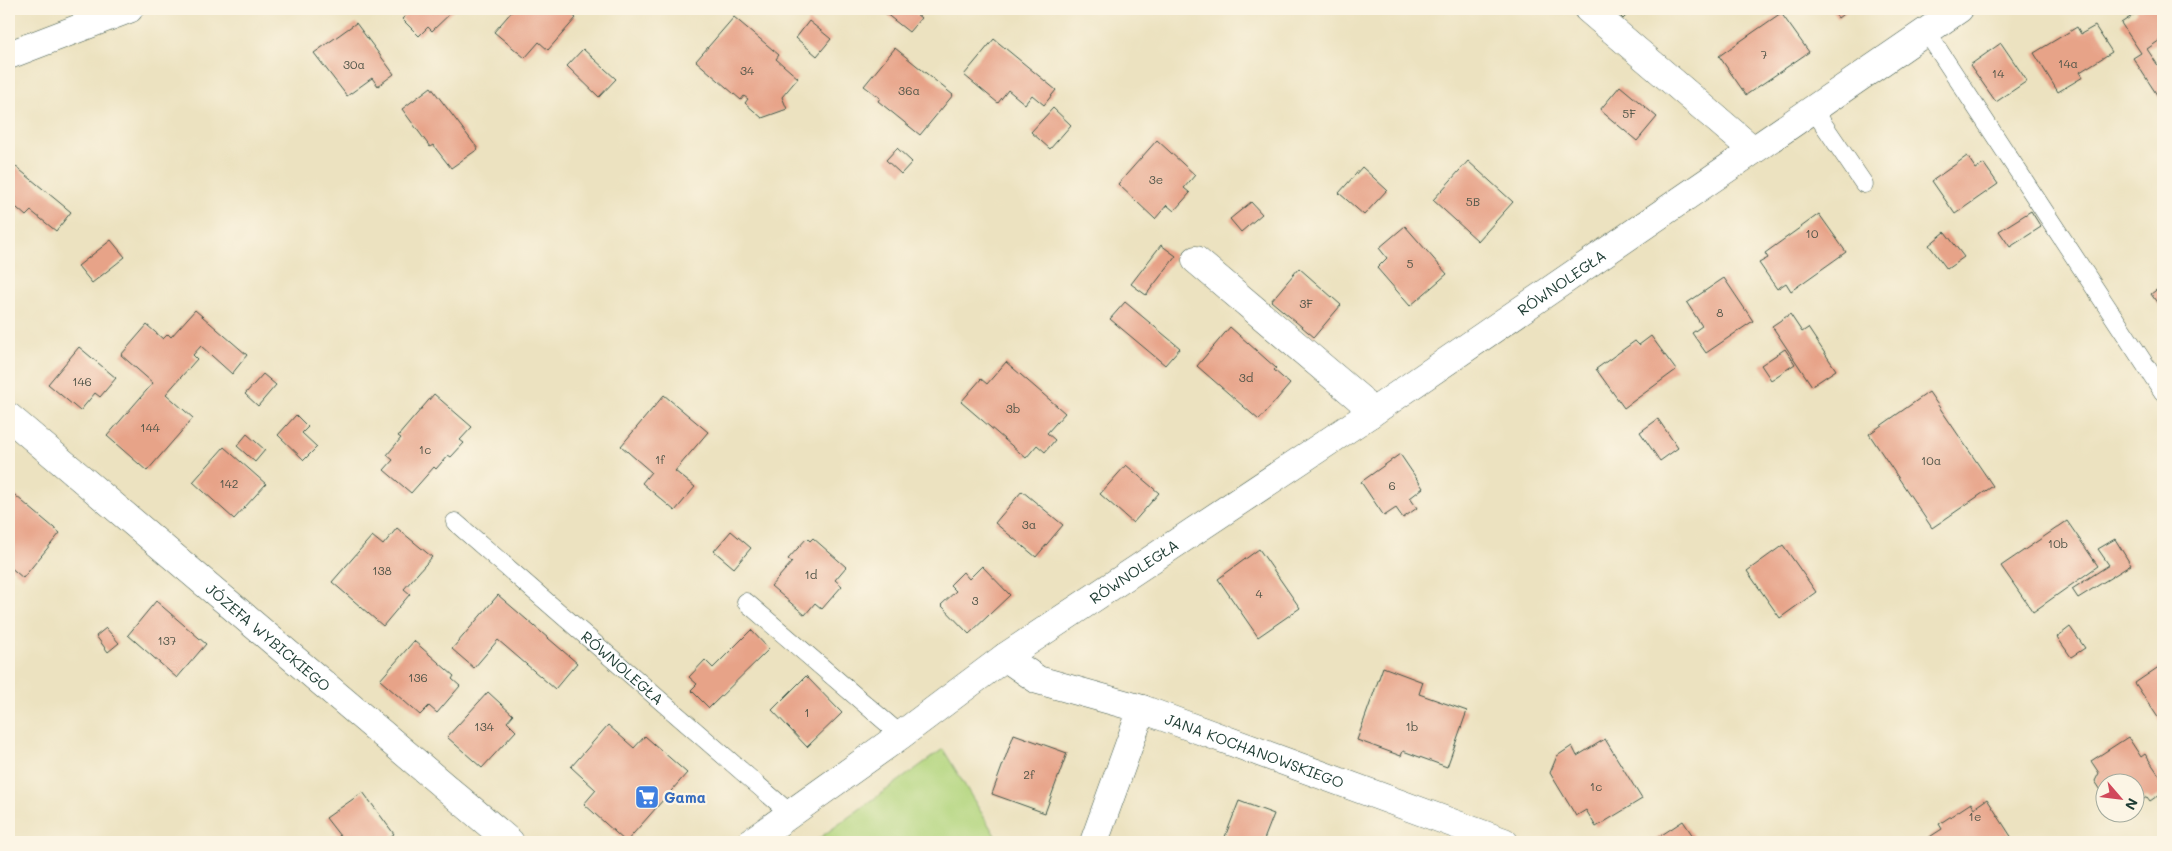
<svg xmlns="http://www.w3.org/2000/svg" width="2172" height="851" font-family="Mali,sans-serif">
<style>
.green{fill:#b2d57e;stroke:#688959}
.building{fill:#e7a388}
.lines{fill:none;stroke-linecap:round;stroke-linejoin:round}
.lane-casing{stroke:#3e5649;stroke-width:19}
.street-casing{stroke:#3e5649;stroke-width:29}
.lane{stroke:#fff;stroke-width:18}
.street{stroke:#fff;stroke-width:28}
.labels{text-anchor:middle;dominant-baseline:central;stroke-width:4.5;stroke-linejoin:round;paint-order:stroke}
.number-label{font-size:12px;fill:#515649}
.street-label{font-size:15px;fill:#1f3d34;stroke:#fcf5e5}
.shop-label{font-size:15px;font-weight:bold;fill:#366cbe;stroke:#fcf5e5;text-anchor:start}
</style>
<rect width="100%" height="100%" fill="#fcf5e5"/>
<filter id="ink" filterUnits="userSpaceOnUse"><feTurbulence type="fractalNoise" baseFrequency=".02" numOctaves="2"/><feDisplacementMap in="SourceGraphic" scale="10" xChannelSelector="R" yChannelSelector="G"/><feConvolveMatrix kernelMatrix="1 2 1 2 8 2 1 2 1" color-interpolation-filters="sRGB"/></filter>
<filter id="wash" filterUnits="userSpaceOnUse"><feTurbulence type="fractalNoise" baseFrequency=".0096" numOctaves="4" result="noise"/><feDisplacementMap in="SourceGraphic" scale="20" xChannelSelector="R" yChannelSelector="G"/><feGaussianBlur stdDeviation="1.12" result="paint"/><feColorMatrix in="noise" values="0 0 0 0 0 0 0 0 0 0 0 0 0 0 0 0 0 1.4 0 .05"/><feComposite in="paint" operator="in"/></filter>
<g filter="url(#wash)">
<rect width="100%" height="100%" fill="#ece2c0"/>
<polygon class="green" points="943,749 999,842 814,842"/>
<g id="blocks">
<g class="building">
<polygon points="412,9 455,9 432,31 428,27 419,36 402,19"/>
<polygon points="514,9 565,9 576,18 548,50 539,42 525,58 494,32"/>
<polygon points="880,9 910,9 921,18 909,32"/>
<polygon points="1613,9 1633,9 1623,19"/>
<polygon points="1832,9 1850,9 1838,18"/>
<polygon points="2136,9 2163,9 2163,38 2147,49 2163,73 2163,99 2161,101 2133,58 2141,53 2121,23 2138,12"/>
<polygon points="1781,13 1809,52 1746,95 1719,56"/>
<polygon points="734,17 779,55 776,59 798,78 782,97 787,109 762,118 745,103 748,99 744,96 741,100 696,61"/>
<polygon points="809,21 831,39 817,56 796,38"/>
<polygon points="356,23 394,74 378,86 372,78 347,96 314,53"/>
<polygon points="2095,26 2112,52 2080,72 2083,77 2058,92 2034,53 2077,27 2081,34"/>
<polygon points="994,39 1056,90 1044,105 1032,95 1025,104 1008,90 998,103 964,75"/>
<polygon points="2001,43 2027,81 1996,102 1970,65"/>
<polygon points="895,48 953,95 920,135 878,101 880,98 864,86"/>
<polygon points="583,49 616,79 599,97 567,66"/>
<polygon points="1620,86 1657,117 1637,141 1600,110"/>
<polygon points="431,87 478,149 451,168 433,145 430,147 402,109"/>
<polygon points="1053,108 1071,125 1050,149 1031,132"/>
<polygon points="1157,140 1195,175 1184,188 1190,193 1174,211 1167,205 1155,219 1118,184"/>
<polygon points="897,148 912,162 901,174 886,160"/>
<polygon points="1967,156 1976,169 1984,164 1998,184 1955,214 1932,181"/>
<polygon points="9,161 71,212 56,231 31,211 26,216 9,201"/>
<polygon points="1468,161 1513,202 1478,241 1433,200"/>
<polygon points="1362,167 1387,190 1364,215 1339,193"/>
<polygon points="1251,202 1262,214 1241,232 1230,219"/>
<polygon points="2031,211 2041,227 2010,247 1999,231"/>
<polygon points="1819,214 1846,252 1791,291 1786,283 1777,289 1759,263 1768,258 1765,253"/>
<polygon points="1405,226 1447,274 1410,306 1377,268 1387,258 1379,248"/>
<polygon points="1945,232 1964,257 1947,269 1929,245"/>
<polygon points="111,240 125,257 92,283 78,266"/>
<polygon points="1161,245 1176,256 1146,295 1131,284"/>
<polygon points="1299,268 1341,305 1314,337 1271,301"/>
<polygon points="1724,278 1753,321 1706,353 1692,333 1702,326 1687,303"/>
<polygon points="2163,285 2163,311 2151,294"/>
<polygon points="1125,302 1180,348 1165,365 1110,319"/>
<polygon points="195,310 247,355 232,374 201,346 193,355 197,359 166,394 193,418 147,471 107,436 153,383 121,355 147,325 163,339 168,334 171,337"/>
<polygon points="1790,314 1802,332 1808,328 1836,370 1812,386 1772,326"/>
<polygon points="1230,327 1276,368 1274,370 1290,384 1259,420 1197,366"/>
<polygon points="1651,336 1676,370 1624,408 1596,369 1635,341 1639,345"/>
<polygon points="79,347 116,378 100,397 95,393 80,411 48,384"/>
<polygon points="1785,349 1795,364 1771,380 1761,365"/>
<polygon points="1006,362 1065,413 1047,433 1055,440 1045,452 1037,445 1026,458 961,402 981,379 987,384"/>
<polygon points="263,374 276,385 258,406 245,394"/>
<polygon points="1929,392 1993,486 1932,528 1869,434"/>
<polygon points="434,394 472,427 460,440 464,443 451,457 448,455 436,469 434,467 411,493 384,470 393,460 387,455 401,438 398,436"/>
<polygon points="664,395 708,432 675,471 695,487 675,511 642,483 651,472 621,446"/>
<polygon points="296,415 308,427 302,433 317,447 304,460 278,435"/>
<polygon points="1658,419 1678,448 1660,461 1640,432"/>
<polygon points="247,434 265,450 255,462 237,446"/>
<polygon points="224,447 266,484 234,519 193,482"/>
<polygon points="1400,454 1423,488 1410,498 1417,508 1403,518 1396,508 1384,516 1361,482"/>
<polygon points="1126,465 1159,493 1133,523 1100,494"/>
<polygon points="10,491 60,533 23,578 9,566"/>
<polygon points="1022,491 1063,525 1036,557 995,523"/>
<polygon points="2067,521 2098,566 2033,612 2001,566"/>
<polygon points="397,528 432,557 404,589 410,594 383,626 332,582 372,536 383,545"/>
<polygon points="731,531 751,548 734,568 714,551"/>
<polygon points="807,538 810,541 813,538 846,567 835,580 842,586 822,609 815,603 805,615 771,586 792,562 788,559"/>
<polygon points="2115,539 2131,565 2078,598 2072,589 2109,565 2098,549"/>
<polygon points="1783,545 1816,592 1780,618 1747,571"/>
<polygon points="1259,549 1300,608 1258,637 1218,579"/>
<polygon points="982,566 1010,595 969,634 941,605 956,591 950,585 963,572 969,579"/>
<polygon points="498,595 577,663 555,689 498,640 474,668 452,649"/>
<polygon points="156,601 206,644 177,678 128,635"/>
<polygon points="2070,627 2085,648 2071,657 2057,637"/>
<polygon points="106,628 119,643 108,652 96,636"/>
<polygon points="751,630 769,649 709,708 691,690 697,684 689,677 705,660 713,668"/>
<polygon points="414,641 454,676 452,679 460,686 437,713 429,706 420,715 380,680"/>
<polygon points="2163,664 2163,725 2135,683"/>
<polygon points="1383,667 1423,682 1419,694 1467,711 1447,767 1403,751 1401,756 1357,740"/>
<polygon points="806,676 842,713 807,747 772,710"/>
<polygon points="488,692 513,715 507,722 516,731 482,768 447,737"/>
<polygon points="608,725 634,748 645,736 687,773 626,842 584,804 596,790 571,767"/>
<polygon points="1014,734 1067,753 1045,813 992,794"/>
<polygon points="2128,737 2141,757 2145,754 2163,781 2163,792 2150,801 2147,797 2134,805 2134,784 2104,784 2104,795 2095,781 2099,773 2091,761"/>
<polygon points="1605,739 1642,799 1596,827 1586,810 1576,816 1550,773 1557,756 1572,746 1577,756"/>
<polygon points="363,792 394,834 383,842 331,842 340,836 326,818"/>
<polygon points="1987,799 2012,838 2006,842 1931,842 1928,838 1942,829 1939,824 1971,803 1974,808"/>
<polygon points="1239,801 1274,814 1263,842 1223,842"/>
<polygon points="1683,821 1697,842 1651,842"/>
</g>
</g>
</g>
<g filter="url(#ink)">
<use href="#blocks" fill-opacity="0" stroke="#3e5649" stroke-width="1"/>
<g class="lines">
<defs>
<g id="lane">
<polyline points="1926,31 2163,392"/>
<polyline points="1813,109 1864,184"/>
<path id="s1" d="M 455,522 L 791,814"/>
<polyline points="746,602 901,735"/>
</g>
<g id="street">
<polyline points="1588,9 1753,150"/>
<polyline points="9,55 129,9"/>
<polyline points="1196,260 1360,399 1370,414"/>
<path id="s2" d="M 9,417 L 510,842"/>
<path id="s3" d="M 1005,657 L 1038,680 L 1142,709 L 1504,842"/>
<path id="s4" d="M 751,842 L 901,735 L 1005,657 L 1370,414 L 1959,9"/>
<polyline points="1094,842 1142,709"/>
</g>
</defs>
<use href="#lane" class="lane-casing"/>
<use href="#street" class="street-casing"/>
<use href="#lane" class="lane"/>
<use href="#street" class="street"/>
</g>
</g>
<defs>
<symbol id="supermarket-square" viewBox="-11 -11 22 22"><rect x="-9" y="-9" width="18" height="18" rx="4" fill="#3f7fe0" stroke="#fcf5e5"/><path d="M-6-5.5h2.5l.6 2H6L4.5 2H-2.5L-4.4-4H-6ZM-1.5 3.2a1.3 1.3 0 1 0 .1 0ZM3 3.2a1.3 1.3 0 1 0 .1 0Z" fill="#fff"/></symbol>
</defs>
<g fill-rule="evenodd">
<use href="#supermarket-square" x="633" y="783" width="28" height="28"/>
</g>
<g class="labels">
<g class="number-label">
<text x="1764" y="54">7</text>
<text x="2068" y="63">14a</text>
<text x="354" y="64">30a</text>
<text x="747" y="70">34</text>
<text x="1998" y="73">14</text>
<text x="909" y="90">36a</text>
<text x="1629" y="113">5F</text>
<text x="1156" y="179">3e</text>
<text x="1473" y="201">5B</text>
<text x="1812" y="233">10</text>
<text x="1410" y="263">5</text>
<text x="1306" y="303">3F</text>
<text x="1720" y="312">8</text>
<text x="1246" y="377">3d</text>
<text x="82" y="381">146</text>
<text x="1013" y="408">3b</text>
<text x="150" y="427">144</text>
<text x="425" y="449">1c</text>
<text x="660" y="459">1f</text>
<text x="1931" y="460">10a</text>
<text x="229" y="483">142</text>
<text x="1392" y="485">6</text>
<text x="1029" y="524">3a</text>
<text x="2058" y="543">10b</text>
<text x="382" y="570">138</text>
<text x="811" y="574">1d</text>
<text x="1259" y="593">4</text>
<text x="975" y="600">3</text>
<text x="167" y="640">137</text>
<text x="418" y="677">136</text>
<text x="807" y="712">1</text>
<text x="484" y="726">134</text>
<text x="1412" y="726">1b</text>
<text x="1029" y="774">2f</text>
<text x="1596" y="786">1c</text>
<text x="1975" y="816">1e</text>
</g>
<g class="street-label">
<text stroke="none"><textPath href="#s4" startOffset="985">RÓWNOLEGŁA</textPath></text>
<text stroke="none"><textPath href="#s4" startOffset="469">RÓWNOLEGŁA</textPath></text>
<text stroke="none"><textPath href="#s2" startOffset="340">JÓZEFA WYBICKIEGO</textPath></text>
<text stroke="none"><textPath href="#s1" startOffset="222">RÓWNOLEGŁA</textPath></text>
<text stroke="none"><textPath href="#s3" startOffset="268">JANA KOCHANOWSKIEGO</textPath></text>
</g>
<g class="shop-label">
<text x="664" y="797">Gama</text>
</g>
</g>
<rect width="2172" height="851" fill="none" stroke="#fcf5e5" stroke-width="30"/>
<g transform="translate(2120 798) rotate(118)"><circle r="24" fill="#fcf5e5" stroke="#a4ab9e"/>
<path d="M0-4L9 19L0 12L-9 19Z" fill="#d1495b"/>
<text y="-8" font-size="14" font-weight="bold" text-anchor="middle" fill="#1f3d34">N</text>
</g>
</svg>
